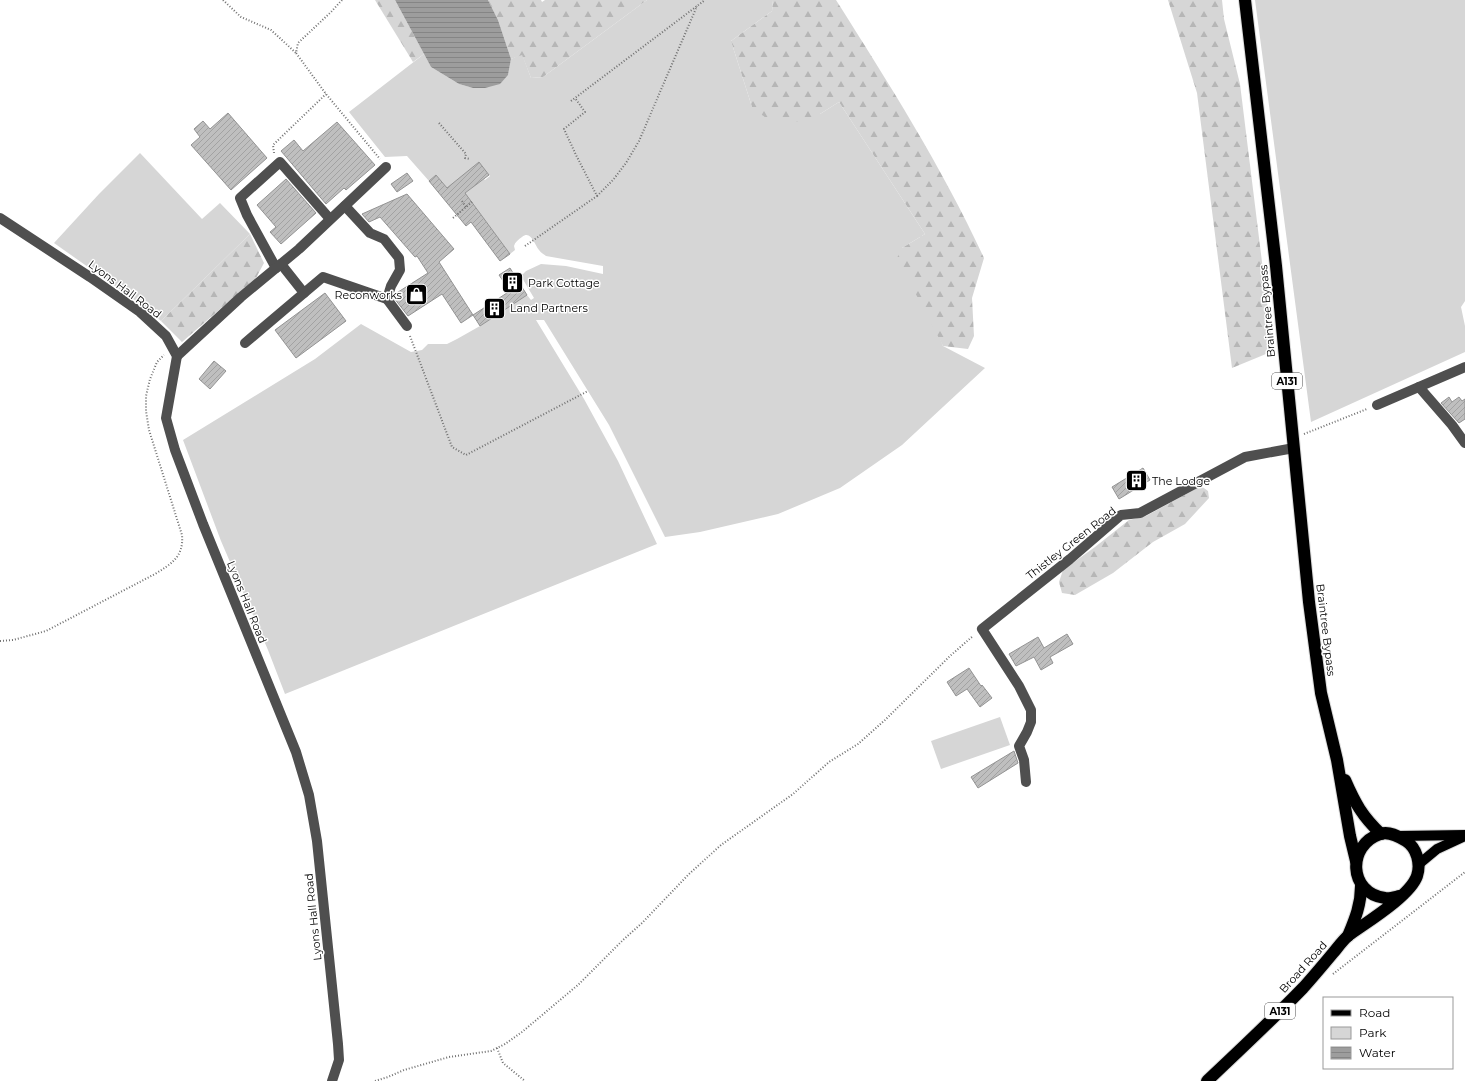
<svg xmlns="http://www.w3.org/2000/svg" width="1465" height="1081" font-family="Montserrat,sans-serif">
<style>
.green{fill:#d6d6d6}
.forest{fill:url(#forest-firs)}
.water{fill:url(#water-rules)}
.building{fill:url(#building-hatch);stroke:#939393}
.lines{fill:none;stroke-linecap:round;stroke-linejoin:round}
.major-casing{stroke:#dbdbdb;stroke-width:12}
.highway-casing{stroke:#dbdbdb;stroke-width:14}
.path{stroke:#717171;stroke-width:2;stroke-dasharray:1 2;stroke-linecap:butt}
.minor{stroke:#4f4f4f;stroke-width:10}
.major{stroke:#000;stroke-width:10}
.highway{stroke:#000;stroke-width:12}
.labels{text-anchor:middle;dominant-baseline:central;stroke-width:3;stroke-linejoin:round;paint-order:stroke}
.shield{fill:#fff;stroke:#4c4c4c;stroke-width:1}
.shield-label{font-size:10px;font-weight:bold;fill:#000}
.poi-label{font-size:11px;fill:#000;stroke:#fff;text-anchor:start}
.street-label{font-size:11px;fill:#000;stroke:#fff}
</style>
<defs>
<pattern id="forest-firs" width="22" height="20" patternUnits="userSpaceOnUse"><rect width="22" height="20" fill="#d6d6d6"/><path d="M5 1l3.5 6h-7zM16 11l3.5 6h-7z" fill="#b6b6b6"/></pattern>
<pattern id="water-rules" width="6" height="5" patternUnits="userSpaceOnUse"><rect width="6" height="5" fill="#9d9d9d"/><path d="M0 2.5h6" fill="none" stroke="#858585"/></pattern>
<pattern id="building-hatch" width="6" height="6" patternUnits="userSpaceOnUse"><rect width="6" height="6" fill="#bfbfbf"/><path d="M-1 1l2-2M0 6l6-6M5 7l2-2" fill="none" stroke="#a2a2a2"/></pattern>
</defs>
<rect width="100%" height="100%" fill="#fff"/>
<g class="green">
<path d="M 647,0 L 773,0 L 772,11 L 731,41 L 752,107 L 820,114 L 839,102 L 925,234 L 902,248 L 943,346 L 985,368 L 902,445 L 840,488 L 778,514 L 700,532 L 665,537 L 609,425 L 544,320 L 536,320 L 584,399 L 618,461 L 657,544 L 285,694 L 268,650 L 221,541 L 183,440 L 315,359 L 361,324 L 411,352 L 422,350 L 428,344 L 447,344 L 457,339 L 480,326 L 527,295 L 531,300 L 534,298 L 521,276 L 526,271 L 541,264 L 566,266 L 603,274 L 603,266 L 546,256 C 544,254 541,253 539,250 C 534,244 531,230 522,237 C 518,240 515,242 514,246 L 515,250 L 510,254 L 465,193 L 484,179 L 485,180 L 490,176 L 479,163 L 447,188 L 436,175 L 429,181 L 407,156 L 385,157 L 349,112 L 424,54 L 431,67 L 459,84 L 473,88 L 508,75 L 511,59 L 522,54 L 531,78 L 543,77 Z"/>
<polygon points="1255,0 1465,0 1465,301 1461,307 1465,326 1465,352 1311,422"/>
<polygon points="140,153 202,219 220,203 250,234 161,321 132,298 54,243 99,194"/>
<polygon points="1000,717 1010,745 941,769 931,741"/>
</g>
<g class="forest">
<polygon points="375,0 395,0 424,54 413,62"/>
<polygon points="488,0 541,0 542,2 545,0 647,0 543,77 531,78 522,55 511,59 498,20"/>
<path d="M 773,0 L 836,0 C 889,84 942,167 984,258 L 972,298 L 974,336 L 968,349 L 943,346 L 897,258 L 902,248 L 925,234 L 839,102 L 820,114 L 800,122 L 766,118 L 752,107 L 731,41 L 772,11 Z"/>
<polygon points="1168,0 1222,0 1224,19 1240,84 1273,351 1232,368 1197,93"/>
<polygon points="250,234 264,263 256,278 182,342 161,321"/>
<polygon points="1201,486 1208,491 1209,498 1185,524 1153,542 1113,573 1075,595 1062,593 1059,582 1063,570 1095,547 1129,520 1146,516"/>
</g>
<polygon class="water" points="395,0 488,0 498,20 511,59 508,75 500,84 485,88 473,88 459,84 431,67"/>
<g class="building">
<polygon points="228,113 267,158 231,190 191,145 200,137 194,129 203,121 210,129"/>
<polygon points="337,122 375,165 346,190 344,188 326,204 281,151 294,140 303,151"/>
<polygon points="479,162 489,175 465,193 510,254 500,261 471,222 466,226 429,181 436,175 447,188"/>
<polygon points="407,173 413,181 397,192 391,184"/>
<polygon points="286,179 316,213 281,244 270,232 276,227 257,205"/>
<polygon points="407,194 454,249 439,262 473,315 461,323 442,294 408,316 394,298 395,294 428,273 417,256 415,257 380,217 369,222 362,214"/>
<polygon points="510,268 527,295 480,326 473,315 510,291 499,275"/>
<polygon points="325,293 346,321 296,358 275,330"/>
<polygon points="214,361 226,371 210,389 199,379"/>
<polygon points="1449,397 1452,402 1459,397 1462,401 1465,399 1465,419 1459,423 1441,403"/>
<polygon points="1143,468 1150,480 1119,499 1112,487"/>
<polygon points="1067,634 1073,644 1050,657 1053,663 1041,670 1034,657 1016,666 1009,654 1038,637 1044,648"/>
<polygon points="969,668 981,686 982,685 992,698 980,707 967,689 956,696 947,682"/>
<polygon points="1014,751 1018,763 978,788 971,777"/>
</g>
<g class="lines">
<defs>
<g id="major">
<polyline points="1398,836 1465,835"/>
<polyline points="1419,864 1437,849 1465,836"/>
</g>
<g id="highway">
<polyline points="1245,0 1276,266 1309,602 1321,693 1337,760 1350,836 1356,861"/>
<path d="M 1345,780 C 1355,803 1362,816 1381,834"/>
<path d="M 1348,936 C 1355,919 1361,905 1361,886"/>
<path d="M 1207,1081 C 1240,1050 1272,1020 1303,988 C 1313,977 1323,965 1333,953 C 1338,947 1343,940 1349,935 C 1367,922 1410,896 1417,876 C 1421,864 1417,848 1406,841 C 1398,836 1389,831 1380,834 C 1347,845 1348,893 1385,898 C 1389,899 1395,897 1400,896"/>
</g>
</defs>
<use href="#major" class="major-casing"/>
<use href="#highway" class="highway-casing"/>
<g class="path">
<polyline points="223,0 241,17 271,30 296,53"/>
<polyline points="342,0 331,12 298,43 296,53 326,94 380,159"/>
<polyline points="571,101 705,0"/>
<polyline points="439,123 466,154 465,158 470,159"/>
<polyline points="274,153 273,145 326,94"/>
<polyline points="597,196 613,180 626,163 639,141 697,6"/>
<polyline points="462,201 466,207"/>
<polyline points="453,218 472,202"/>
<polyline points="525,246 597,196 576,155 564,129 585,112 575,98"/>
<polyline points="410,336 452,447 466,455 588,391"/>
<polyline points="1304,434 1367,409"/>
<path d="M 0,641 L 13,640 L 46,631 L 155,574 C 171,564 184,557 182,535 L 149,430 L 146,411 L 146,396 L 150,379 L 157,362 L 164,355"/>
<polyline points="1333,974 1465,872"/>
<polyline points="497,1048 503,1063 525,1081"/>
<polyline points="375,1081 388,1077 404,1070 449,1057 491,1051 505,1044 522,1032 579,984 623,940 642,923 689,874 721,845 793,794 829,762 858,744 885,720 950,656 973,636"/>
</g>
<g class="minor">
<polyline points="0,218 90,277 140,312 166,336 177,356 166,418 175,450 203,524 296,752 309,795 317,841 338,1044 339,1060 332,1081"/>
<polyline points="276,268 247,215 240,198 280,162 330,219"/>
<polyline points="304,293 323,277 387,299 391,286 400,270 399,258 384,239 370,233 345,206"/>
<polyline points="387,299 407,326"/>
<polyline points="245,343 304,293 281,264"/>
<polyline points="177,356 241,297 299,249 386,167"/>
<polyline points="1419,387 1452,425 1465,443"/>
<polyline points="1377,405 1465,367"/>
<polyline points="1026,782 1024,760 1019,746 1027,732 1031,722 1031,710 1019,686 982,629 1070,559 1121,515 1140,513 1245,457 1294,448"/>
</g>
<use href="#major" class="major"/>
<use href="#highway" class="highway"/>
</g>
<defs>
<symbol id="building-square" viewBox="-11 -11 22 22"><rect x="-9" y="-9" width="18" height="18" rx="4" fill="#000" stroke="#fff"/><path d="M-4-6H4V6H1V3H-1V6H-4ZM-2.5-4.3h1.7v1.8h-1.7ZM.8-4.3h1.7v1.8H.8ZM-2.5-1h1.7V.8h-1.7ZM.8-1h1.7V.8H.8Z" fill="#fff"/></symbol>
<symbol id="shop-square" viewBox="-11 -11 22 22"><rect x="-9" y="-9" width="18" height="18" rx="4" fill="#000" stroke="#fff"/><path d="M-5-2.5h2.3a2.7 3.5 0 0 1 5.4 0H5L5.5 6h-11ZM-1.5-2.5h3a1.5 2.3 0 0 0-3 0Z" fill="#fff"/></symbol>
</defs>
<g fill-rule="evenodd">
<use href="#building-square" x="500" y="270" width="25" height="25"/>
<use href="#shop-square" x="404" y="282" width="25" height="25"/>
<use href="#building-square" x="482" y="296" width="25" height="25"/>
<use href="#building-square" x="1124" y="468" width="25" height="25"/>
</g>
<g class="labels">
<g class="shield">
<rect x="1272" y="373" width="30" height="16" rx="3"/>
<rect x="1265" y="1003" width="30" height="16" rx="3"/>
</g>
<g class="shield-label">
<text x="1287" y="381">A131</text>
<text x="1280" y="1011">A131</text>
</g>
<g class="poi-label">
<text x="528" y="283">Park Cottage</text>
<text x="402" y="295" text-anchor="end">Reconworks</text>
<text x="510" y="308">Land Partners</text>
<text x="1152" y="481">The Lodge</text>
</g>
<g class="street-label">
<text transform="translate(125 289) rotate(37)">Lyons Hall Road</text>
<text transform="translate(1267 311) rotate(-95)">Braintree Bypass</text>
<text transform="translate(1071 543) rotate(-38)">Thistley Green Road</text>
<text transform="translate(247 602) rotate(68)">Lyons Hall Road</text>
<text transform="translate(1326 630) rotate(83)">Braintree Bypass</text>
<text transform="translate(313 917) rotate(-96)">Lyons Hall Road</text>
<text transform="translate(1303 967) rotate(-48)">Broad Road</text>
</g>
</g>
<rect x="1323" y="997" width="130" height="72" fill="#ffffff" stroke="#999999"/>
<rect x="1331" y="1010" width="20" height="6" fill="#000000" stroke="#999999"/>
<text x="1359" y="1017" font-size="12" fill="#000000">Road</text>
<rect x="1331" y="1027" width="20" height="12" fill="#d6d6d6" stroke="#999999"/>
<text x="1359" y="1037" font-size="12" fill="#000000">Park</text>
<rect x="1331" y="1047" width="20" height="12" fill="url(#water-rules)" stroke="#999999"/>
<text x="1359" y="1057" font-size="12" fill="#000000">Water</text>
</svg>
